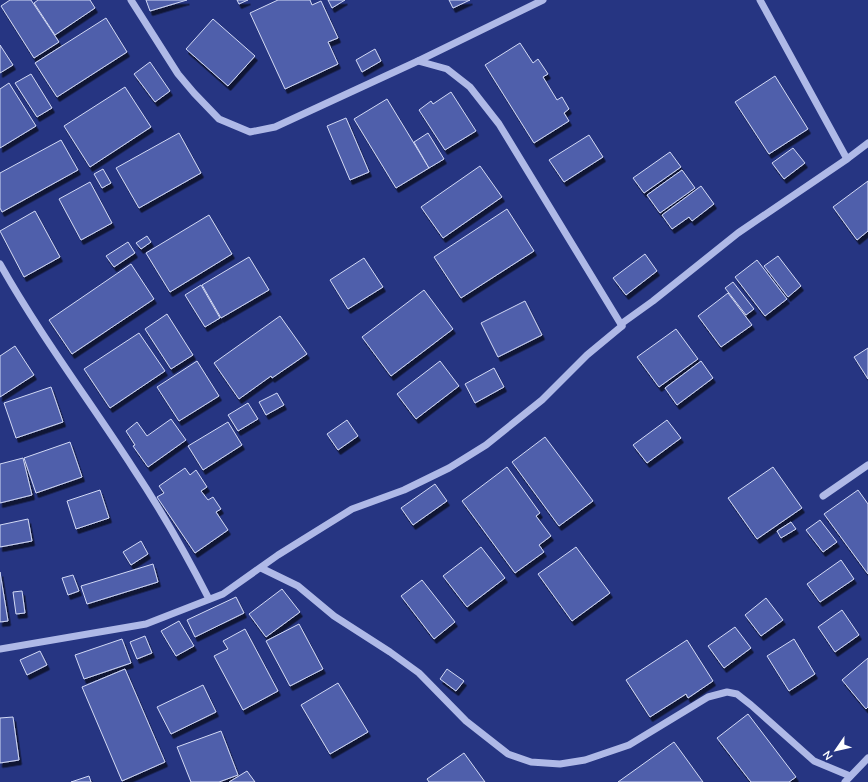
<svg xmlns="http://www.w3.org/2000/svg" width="868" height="782" font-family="Mulish,sans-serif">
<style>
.building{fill:#4f5fab;stroke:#d2d9f5;filter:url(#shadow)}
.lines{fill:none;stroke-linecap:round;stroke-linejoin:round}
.minor{stroke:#afb9e7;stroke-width:7}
</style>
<defs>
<filter id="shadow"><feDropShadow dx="2.5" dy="4.5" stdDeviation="0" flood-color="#0009"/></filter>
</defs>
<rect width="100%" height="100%" fill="#263582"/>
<g class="building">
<polygon points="10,0 31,0 59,42 34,58 1,6"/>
<polygon points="38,0 90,0 95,8 55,35 34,3"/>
<polygon points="146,0 187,0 150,11"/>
<polygon points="237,0 248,0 239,4"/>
<polygon points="278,0 310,0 312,5 321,1 338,38 328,42 338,64 285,89 250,13"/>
<polygon points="328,0 345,0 332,8"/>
<polygon points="449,0 470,0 453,8"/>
<polygon points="106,18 127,52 57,97 35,63"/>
<polygon points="213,19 255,56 228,86 186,49"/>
<polygon points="520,43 533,63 538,59 548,74 543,77 557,100 562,97 569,109 564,113 569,121 534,143 485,65"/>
<polygon points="0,45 13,65 0,73"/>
<polygon points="375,49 381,61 362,72 356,60"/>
<polygon points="150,62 170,91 155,102 134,74"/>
<polygon points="31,74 52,108 37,117 15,83"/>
<polygon points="775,76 808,129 769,154 735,102"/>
<polygon points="9,83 36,126 0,148 0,89"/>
<polygon points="125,87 151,127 90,167 64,126"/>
<polygon points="451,92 476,131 445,150 419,110 431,101 433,104"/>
<polygon points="387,99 429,168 396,188 354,119"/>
<polygon points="346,118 369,172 350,180 327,126"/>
<polygon points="179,133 201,173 139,208 116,168"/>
<polygon points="428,133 444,159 429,168 414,142"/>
<polygon points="589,135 603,157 564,182 549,160"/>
<polygon points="61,140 78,170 2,212 0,208 0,173"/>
<polygon points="793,148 805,163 784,179 772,163"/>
<polygon points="670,152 681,167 644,193 633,178"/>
<polygon points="480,166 502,197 443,238 421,207"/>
<polygon points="103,169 111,183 102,188 94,174"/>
<polygon points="682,170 695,188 660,213 647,195"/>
<polygon points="868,181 868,231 857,240 833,207"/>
<polygon points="90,182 112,223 81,240 59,199"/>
<polygon points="701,186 714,204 692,221 689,217 672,229 662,215"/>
<polygon points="507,209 534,251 461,298 434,257"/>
<polygon points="35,211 60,257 24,277 0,231"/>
<polygon points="209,215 232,254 170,292 146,253"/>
<polygon points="147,236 151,242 141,249 136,243"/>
<polygon points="128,242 135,253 114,267 106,256"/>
<polygon points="645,254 657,271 626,295 613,278"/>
<polygon points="778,256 801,286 788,297 764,266"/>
<polygon points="249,257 269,290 221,318 202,285"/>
<polygon points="364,258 383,287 348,309 330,280"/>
<polygon points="757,260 787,299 765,316 735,277"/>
<polygon points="131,264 154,299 72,354 49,320"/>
<polygon points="733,282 754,309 746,315 725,288"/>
<polygon points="201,285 220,318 205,327 185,295"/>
<polygon points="424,290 453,329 391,376 362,337"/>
<polygon points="728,293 752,325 721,347 698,316"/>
<polygon points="525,301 542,335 498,357 481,323"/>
<polygon points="167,314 193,355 171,369 145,329"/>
<polygon points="280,316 307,354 272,378 271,376 239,399 214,363"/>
<polygon points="676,329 698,359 659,387 637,357"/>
<polygon points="139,333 165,371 110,408 84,369"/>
<polygon points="15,346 34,375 0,397 0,356"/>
<polygon points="868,348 868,379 854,357"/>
<polygon points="197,361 219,396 179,421 157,387"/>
<polygon points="440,361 459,386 416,419 397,394"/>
<polygon points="701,361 713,378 677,405 665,388"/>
<polygon points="494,368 504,387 475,403 465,384"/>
<polygon points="51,387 63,422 16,438 4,403"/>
<polygon points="277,393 284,405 266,415 259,402"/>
<polygon points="248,403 258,419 238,431 228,415"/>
<polygon points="171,419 186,440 148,467 133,446 135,445 126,431 137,422 147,436"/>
<polygon points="347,420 358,436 338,450 327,434"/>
<polygon points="667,420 681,438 647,463 633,445"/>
<polygon points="228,422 242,445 203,470 188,446"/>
<polygon points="545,437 593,501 559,526 512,462"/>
<polygon points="70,442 82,477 36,493 24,458"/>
<polygon points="23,458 32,495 0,503 0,464"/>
<polygon points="507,467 540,513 536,516 551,536 539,545 544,552 515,573 462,501"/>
<polygon points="773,467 802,508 757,539 728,498"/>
<polygon points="185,468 190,475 196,470 207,487 201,491 208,500 213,497 221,509 216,512 228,530 195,553 157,497 164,493 159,486"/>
<polygon points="435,484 447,501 413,525 401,508"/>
<polygon points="100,490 109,518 76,529 67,501"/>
<polygon points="858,490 868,504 868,574 824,514"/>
<polygon points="28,519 32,541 0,547 0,525"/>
<polygon points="820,520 837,542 823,552 806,530"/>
<polygon points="791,522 796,529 781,538 777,531"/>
<polygon points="141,541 148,554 131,565 123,552"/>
<polygon points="481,547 505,578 467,607 443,576"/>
<polygon points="576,547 610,593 572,621 538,574"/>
<polygon points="841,560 854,579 820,602 807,584"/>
<polygon points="153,564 158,582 87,604 81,586"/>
<polygon points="0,572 8,621 0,622"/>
<polygon points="73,575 79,591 68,595 62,578"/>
<polygon points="422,580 455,622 434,639 401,596"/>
<polygon points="282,589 300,612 266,637 249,614"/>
<polygon points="22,591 25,613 16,614 13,592"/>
<polygon points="236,597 244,613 195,637 187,620"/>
<polygon points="766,598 783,620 761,636 745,615"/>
<polygon points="842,610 859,635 835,652 818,627"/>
<polygon points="179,621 194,646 176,656 161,631"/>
<polygon points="299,624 323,669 290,686 266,641"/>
<polygon points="735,627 751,648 724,668 708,646"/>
<polygon points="245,629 278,691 243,710 214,656 228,649 223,641"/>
<polygon points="145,636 152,653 137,659 130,642"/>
<polygon points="122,639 131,663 84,679 75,655"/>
<polygon points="794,639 815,674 789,691 767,656"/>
<polygon points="687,640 713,681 688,698 686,694 650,717 626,680"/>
<polygon points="40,651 47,665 27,675 20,660"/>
<polygon points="868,658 868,707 866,709 842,680"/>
<polygon points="125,669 165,762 122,781 82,687"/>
<polygon points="447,669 464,681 456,691 440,679"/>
<polygon points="338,683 368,732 330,754 301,705"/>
<polygon points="203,685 216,712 171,734 157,707"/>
<polygon points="748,714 796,777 789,782 751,782 717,738"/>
<polygon points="13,717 19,760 0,763 0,718"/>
<polygon points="221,731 238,775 219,782 191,782 177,747"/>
<polygon points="674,742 703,782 618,782"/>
<polygon points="464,753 485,782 429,782 427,779"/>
<polygon points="247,771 255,782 229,782"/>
<polygon points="89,776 91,782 71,782"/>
</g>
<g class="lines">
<g class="minor">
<polyline points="131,0 178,74 194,93 219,119 250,132 275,127 418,61 543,0"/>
<polyline points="760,0 847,159"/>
<polyline points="418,61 447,69 470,87 499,124 622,326"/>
<path d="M 0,264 C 40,335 89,400 133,468 C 161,510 186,554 209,599"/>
<polyline points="823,496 868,465"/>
<polyline points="261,568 298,586 334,616 390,652 419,673 466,721 508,754 531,762 560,764 585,760 629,745 708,697 727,692 737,694 751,705 814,761 850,776"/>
<polyline points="0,649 146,624 223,594 278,555 352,509 404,490 449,468 486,445 542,400 587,355 622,326 621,324 653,301 738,233 847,159 868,143"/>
<polyline points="845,782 868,758"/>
</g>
</g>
<g transform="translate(836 750) rotate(236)" stroke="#263582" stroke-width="3" paint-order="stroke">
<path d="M0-3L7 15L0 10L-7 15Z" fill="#ffffff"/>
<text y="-6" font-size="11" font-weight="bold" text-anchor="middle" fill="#ffffff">N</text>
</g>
</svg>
